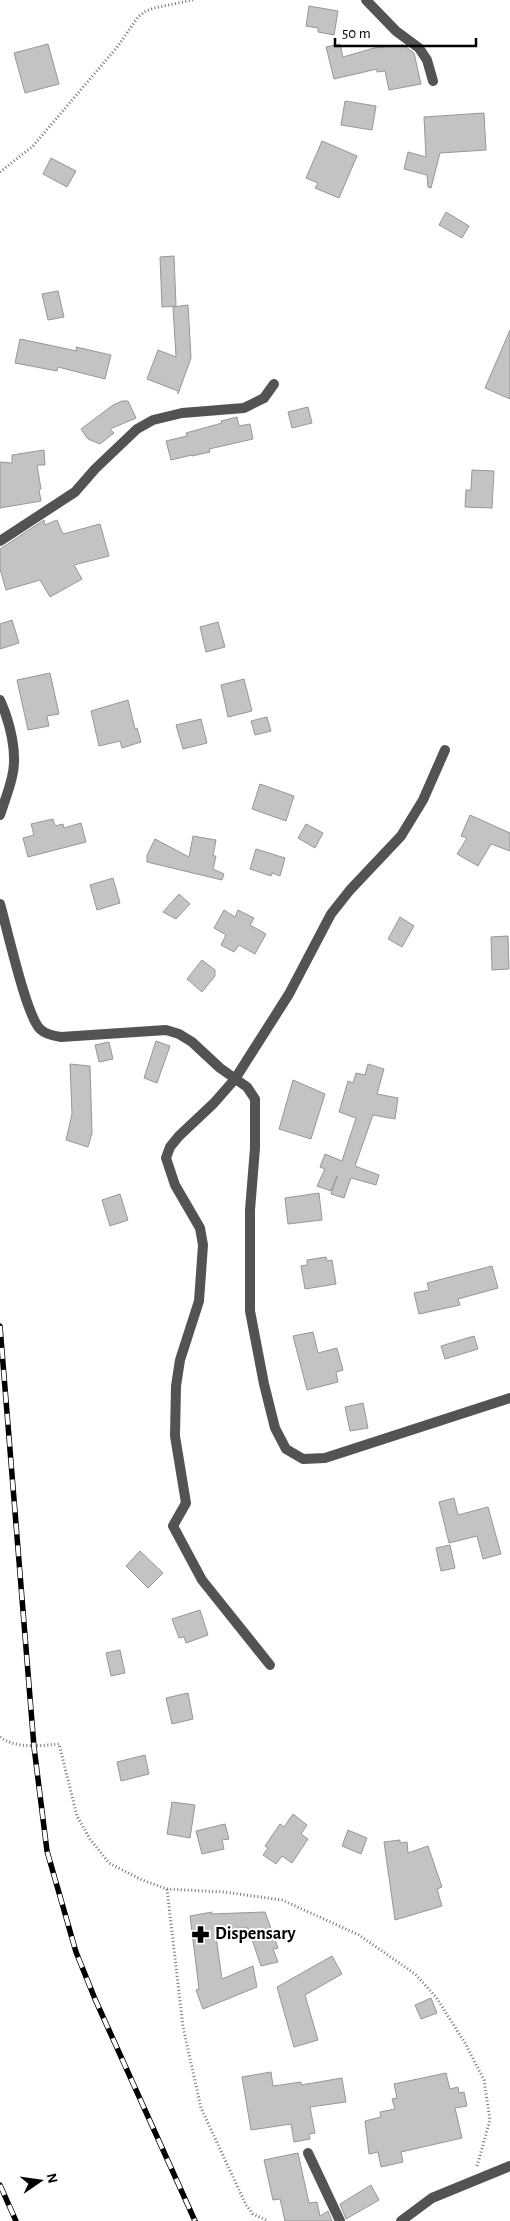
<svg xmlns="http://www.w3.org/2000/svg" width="510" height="2221" font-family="'Alegreya Sans',sans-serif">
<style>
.building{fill:#c3c3c3;stroke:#979797}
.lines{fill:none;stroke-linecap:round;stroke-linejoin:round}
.path{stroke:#757575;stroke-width:3;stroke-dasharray:1 2.5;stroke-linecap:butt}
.minor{stroke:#535353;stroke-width:10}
.tertiary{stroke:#535353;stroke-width:10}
.rail-casing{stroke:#000;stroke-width:5.5}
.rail{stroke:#fff;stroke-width:4;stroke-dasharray:11;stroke-linecap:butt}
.labels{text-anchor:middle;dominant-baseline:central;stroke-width:4;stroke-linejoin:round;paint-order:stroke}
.poi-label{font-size:18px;font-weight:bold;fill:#000;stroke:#fff;text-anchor:start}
</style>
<rect width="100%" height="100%" fill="#fff"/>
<g class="building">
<polygon points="309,6 338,11 334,35 318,32 318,28 306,26"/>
<polygon points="48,44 59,84 25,93 14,53"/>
<polygon points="340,44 343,57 374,48 403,45 414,53 421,84 389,90 385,71 377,72 377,69 334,79 326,47"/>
<polygon points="345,101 376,106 372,130 341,125"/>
<polygon points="484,113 486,150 440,153 431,188 428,187 427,175 404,169 408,152 426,157 424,117"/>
<polygon points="322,141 357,156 339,198 315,188 318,183 306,178"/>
<polygon points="51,158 76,171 67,187 43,174"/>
<polygon points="446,212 469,226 462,238 439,225"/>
<polygon points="174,256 176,306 162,307 160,257"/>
<polygon points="58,291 64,317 48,320 42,294"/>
<polygon points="188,305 191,358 178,394 178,391 147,379 158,350 176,357 173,307"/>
<polygon points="510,330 510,399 485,388"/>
<polygon points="20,339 77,351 76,347 111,355 105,379 58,367 57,371 15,363"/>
<polygon points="122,401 128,401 136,418 110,429 114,433 100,444 88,439 81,429 113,405"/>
<polygon points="308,407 312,423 292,428 288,412"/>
<polygon points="237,417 239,426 250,424 253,439 209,449 210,452 192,456 192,455 171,460 166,441 187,436 186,433 222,423 221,421"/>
<polygon points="44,450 45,465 37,465 41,489 39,490 41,501 0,508 0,462 12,463 12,455"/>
<polygon points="472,470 494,471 492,508 465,507 466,490 471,490"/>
<polygon points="44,520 45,525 57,520 63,534 100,524 109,556 74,565 82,579 50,597 40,580 6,590 0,569 0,549"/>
<polygon points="12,620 19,643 0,649 0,624"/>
<polygon points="218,622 225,647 206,652 200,627"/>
<polygon points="50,673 59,714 47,716 49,726 28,730 17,680"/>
<polygon points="244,679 252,711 228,717 221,685"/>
<polygon points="128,700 135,729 137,728 141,742 122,748 120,741 99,746 91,711"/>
<polygon points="267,717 271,731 255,735 251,721"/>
<polygon points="201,719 207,743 183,749 176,725"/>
<polygon points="260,784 294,796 286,821 252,809"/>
<polygon points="470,815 510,833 510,851 491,844 478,866 457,854 467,838 461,836"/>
<polygon points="53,819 55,826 63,824 64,828 81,823 86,842 28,857 23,838 34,835 31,824"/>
<polygon points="306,824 323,833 315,848 298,838"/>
<polygon points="193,836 216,840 213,856 216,856 213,869 224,874 222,880 147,862 147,855 155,839 189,857"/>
<polygon points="256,849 285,858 280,876 272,873 271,876 250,869"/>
<polygon points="113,878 120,903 97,910 90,885"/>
<polygon points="179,894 190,904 176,919 163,912"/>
<polygon points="224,910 235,917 238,910 254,918 250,925 266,934 255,954 239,945 234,952 221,945 226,935 214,928"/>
<polygon points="400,917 414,926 402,947 388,939"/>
<polygon points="508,936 509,969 492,970 491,937"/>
<polygon points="202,960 215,970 215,976 202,992 187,979"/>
<polygon points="156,1041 170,1046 157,1083 144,1078"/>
<polygon points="109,1042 113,1059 99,1062 95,1045"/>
<polygon points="70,1064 90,1066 92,1133 88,1147 66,1140 72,1114"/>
<polygon points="368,1064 384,1069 377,1094 398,1098 395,1119 373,1115 355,1166 379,1175 376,1185 351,1178 344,1198 331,1194 337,1176 331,1191 317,1186 325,1169 320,1167 325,1154 342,1161 356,1118 339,1112 348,1081 353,1083 356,1073 365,1075"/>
<polygon points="293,1080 325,1094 311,1139 279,1129"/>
<polygon points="319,1193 322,1220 288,1224 285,1198"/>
<polygon points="120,1194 128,1220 110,1226 102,1200"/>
<polygon points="326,1257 327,1261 332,1260 336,1284 305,1289 301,1266 307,1265 307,1260"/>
<polygon points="492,1266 498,1288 458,1299 460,1305 419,1314 414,1293 429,1290 427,1283"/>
<polygon points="313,1332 318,1353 337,1348 343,1370 336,1372 338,1382 307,1390 293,1336"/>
<polygon points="474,1336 478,1349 445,1359 441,1346"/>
<polygon points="363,1403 368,1428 350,1431 345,1407"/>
<polygon points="454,1498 458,1515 488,1507 501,1554 483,1559 477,1536 449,1543 439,1502"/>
<polygon points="450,1545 455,1568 441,1571 436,1548"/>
<polygon points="140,1551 163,1573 148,1588 126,1566"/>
<polygon points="200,1610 208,1635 186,1643 184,1637 179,1638 172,1619"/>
<polygon points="120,1650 125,1673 111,1676 106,1653"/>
<polygon points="188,1693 193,1719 172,1724 166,1698"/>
<polygon points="145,1755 149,1774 121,1781 117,1762"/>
<polygon points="172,1802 195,1805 190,1838 167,1834"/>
<polygon points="293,1814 307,1825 301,1834 308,1839 292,1863 282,1856 276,1864 263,1855 268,1848 265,1846 280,1824 284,1827"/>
<polygon points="225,1824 229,1839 222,1840 224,1849 202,1854 196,1831"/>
<polygon points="348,1830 367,1838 361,1854 342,1846"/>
<polygon points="400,1840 400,1843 407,1842 408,1853 428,1846 442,1887 437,1889 442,1906 395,1920 384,1842"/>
<polygon points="212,1912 211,1914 265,1912 278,1948 273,1949 278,1962 261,1966 248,1928 215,1929 222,1979 253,1966 257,1987 203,2009 196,1990 199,1989 190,1916"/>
<polygon points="332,1956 342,1974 305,1995 318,2040 294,2047 277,1987"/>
<polygon points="431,1998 437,2013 421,2019 415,2005"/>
<polygon points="271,2072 273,2086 301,2082 301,2085 342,2078 346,2102 310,2107 315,2133 309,2134 310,2139 294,2142 291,2124 251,2130 242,2077"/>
<polygon points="446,2073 450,2089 458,2087 459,2093 464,2092 467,2106 455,2108 462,2138 401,2152 403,2162 381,2167 378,2152 369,2154 365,2121 381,2117 380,2112 395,2109 392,2099 397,2098 394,2084"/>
<polygon points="298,2153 309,2203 317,2202 320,2216 328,2211 332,2221 285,2221 280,2199 273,2200 264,2160"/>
<polygon points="371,2185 379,2200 346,2219 340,2204"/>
</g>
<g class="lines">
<g class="path">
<polyline points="0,172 33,146 118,46 138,17 146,11 154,8 193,0"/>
<path d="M 0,1737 C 17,1749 39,1746 59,1744 L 77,1816 L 90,1839 L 109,1863 L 142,1880 L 167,1889 L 224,1892 L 282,1900 L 359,1935 L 415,1974 L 436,1997 L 465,2043 L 484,2080 L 490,2120 L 477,2166"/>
<polyline points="167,1889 183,2027 201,2108 246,2205 253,2214 266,2220"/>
</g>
<g class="minor">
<polyline points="366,0 396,31 419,48 427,60 433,81"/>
<polyline points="0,541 75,492 95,469 137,429 153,420 182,413 244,408 264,398 274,384"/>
<path d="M 0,700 C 10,722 18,754 12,777 C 9,790 4,803 0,815"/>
<path d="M 0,904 C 7,928 26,1015 40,1029 C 45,1034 54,1036 61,1037 L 166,1030 L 179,1034 L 192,1042 L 220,1068 L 247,1087 L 255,1099 L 255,1148 L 250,1210 L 250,1311 L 264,1384 L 275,1428 L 286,1449 L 303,1459 L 325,1458 L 510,1398"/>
<polyline points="270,1665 202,1580 173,1526 186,1503 175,1436 176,1386 180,1360 199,1301 203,1245 200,1228 175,1185 166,1158 170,1147 179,1136 214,1103 235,1079 289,994 331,914 350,890 401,836 423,800 445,750"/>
<polyline points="308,2153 340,2221"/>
</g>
<polyline class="tertiary" points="401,2221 432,2198 510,2166"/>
<defs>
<g id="rail">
<polyline points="0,1326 34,1747 47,1851 76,1952 95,1999 195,2221"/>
<polyline points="0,2185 16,2221"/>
</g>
</defs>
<use href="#rail" class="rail-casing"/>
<use href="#rail" class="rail"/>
</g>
<defs>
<symbol id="pharmacy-bare" viewBox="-9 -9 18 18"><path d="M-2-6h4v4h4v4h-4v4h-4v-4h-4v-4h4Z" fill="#000" stroke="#fff" stroke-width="2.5" paint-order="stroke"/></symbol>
</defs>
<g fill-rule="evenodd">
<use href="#pharmacy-bare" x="188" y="1922" width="25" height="25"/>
</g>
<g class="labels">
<g class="poi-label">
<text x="215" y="1934">Dispensary</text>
</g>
</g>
<g transform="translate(40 2181) rotate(77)" stroke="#ffffff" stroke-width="4" paint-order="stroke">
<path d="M0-4L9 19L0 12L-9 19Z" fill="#000000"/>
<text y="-8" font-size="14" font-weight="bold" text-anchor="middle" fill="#000000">N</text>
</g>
<path d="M335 38v8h141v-8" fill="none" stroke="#000000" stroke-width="2.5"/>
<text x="342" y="38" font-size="15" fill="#000000" stroke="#ffffff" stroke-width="4" paint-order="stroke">50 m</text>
</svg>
